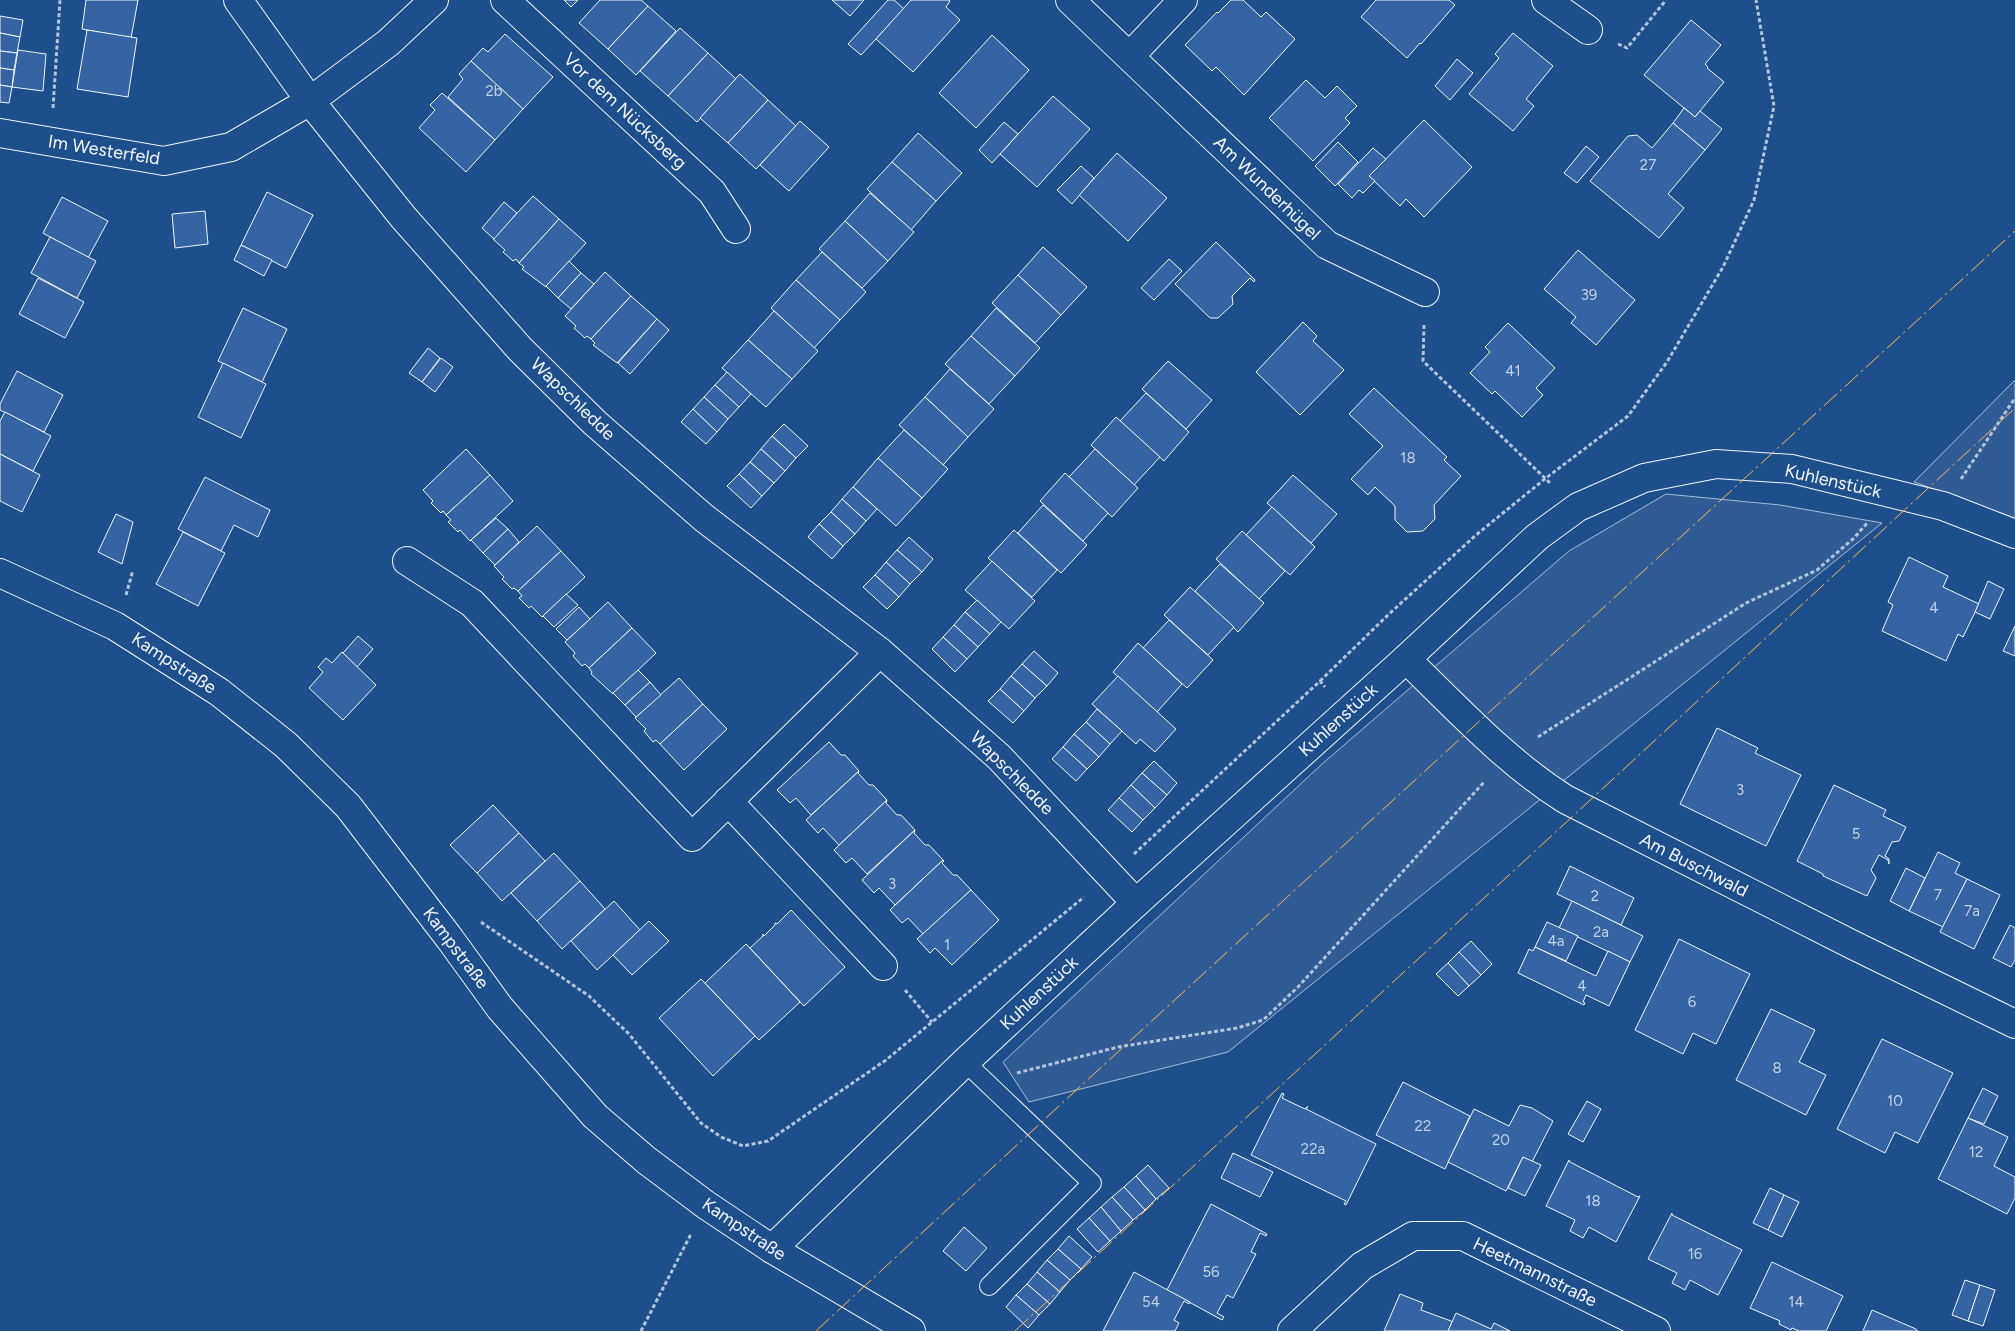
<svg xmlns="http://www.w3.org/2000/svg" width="2015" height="1331" font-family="Figtree,sans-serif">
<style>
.built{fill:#305b95;stroke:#a8bbd7}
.building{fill:#3563a3;stroke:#f2f6ff}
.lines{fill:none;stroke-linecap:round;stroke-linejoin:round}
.lane-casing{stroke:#f2f6ff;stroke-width:20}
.street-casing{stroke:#f2f6ff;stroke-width:30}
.path{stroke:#b3c4dc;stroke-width:3;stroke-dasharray:4 2.5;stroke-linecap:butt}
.lane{stroke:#1f4e8c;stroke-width:18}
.street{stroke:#1f4e8c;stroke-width:28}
.power{stroke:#ffb74d;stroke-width:1;stroke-dasharray:18 4 2.5 4;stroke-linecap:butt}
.labels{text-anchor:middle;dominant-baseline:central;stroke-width:4;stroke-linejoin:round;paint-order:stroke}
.number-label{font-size:15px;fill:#c3d1e8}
.street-label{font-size:18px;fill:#f2f6ff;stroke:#1f4e8c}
</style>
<rect width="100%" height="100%" fill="#1f4e8c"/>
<g class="built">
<polygon points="2015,380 2015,518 1914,482 2013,382"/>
<polygon points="1666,494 1780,505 1882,523 1228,1052 1029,1102 1003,1062 1322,764 1569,551"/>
</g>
<g class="building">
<polygon points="86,0 138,0 131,38 82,29"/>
<polygon points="564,0 578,0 571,7"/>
<polygon points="600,0 641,0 648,6 608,49 579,23"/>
<polygon points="832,0 864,0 850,16"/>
<polygon points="888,0 894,0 904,9 861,55 848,44"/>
<polygon points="911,0 949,0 950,1 946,7 960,20 913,72 876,39"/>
<polygon points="1231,0 1243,0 1261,17 1266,12 1295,39 1244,95 1216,67 1212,71 1185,45 1217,12 1218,13"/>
<polygon points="1376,0 1449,0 1455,5 1421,44 1420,43 1407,58 1361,17"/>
<polygon points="648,6 676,31 636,75 608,49"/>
<polygon points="0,16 23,20 20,37 0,33"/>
<polygon points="1691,20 1721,45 1705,64 1708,67 1707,68 1724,82 1695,117 1644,75"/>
<polygon points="680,28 708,53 668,96 640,71"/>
<polygon points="87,30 137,38 128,97 77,89"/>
<polygon points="0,33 20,37 17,53 0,51"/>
<polygon points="1513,33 1553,66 1526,99 1534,106 1513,131 1469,94 1499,58 1495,54"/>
<polygon points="505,34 553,77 523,109 471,61 483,48 488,52"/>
<polygon points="992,35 1029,70 976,128 939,93"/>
<polygon points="18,50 46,54 43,91 12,87"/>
<polygon points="0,51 17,53 14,70 0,68"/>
<polygon points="708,53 736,79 697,122 668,96"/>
<polygon points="1457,59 1473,73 1450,100 1435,86"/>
<polygon points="471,61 523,109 495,140 448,97 463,79 459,74"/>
<polygon points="0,68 14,70 12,87 0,85"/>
<polygon points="740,74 768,100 728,143 700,118"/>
<polygon points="1306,80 1325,98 1337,86 1357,106 1345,118 1350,123 1313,161 1269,118"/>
<polygon points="0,85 12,87 9,103 0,102"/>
<polygon points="442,93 495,140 466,172 419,128 435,110 430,105"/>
<polygon points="1053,96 1090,129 1037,187 1000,154"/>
<polygon points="768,100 796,126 756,169 728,143"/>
<polygon points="1684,108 1695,117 1700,111 1722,129 1705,150 1673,123"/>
<polygon points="1424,120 1472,167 1424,217 1406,199 1400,206 1369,176"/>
<polygon points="800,121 829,147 789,191 760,165"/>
<polygon points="1004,122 1018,134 992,163 979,150"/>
<polygon points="1673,123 1705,150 1668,194 1684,208 1659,238 1590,181 1628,136 1637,135 1652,148"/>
<polygon points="918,133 962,173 936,201 892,162"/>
<polygon points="1338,142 1358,162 1335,186 1315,166"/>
<polygon points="1586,146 1599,157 1577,183 1564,173"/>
<polygon points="1373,148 1386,159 1369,176 1375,181 1363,193 1359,190 1352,198 1338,184"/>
<polygon points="1117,153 1167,198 1128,241 1079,195"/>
<polygon points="892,162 936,201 911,230 867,189"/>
<polygon points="1081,166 1094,178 1072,204 1057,190"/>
<polygon points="267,192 313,215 286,268 241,245"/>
<polygon points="870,193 914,232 888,261 845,221"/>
<polygon points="533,196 559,219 519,263 516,259 513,261 503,252 505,250 493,239"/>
<polygon points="62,197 108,221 88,258 43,233"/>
<polygon points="504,202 517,213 494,239 482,228"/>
<polygon points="205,211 208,244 175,248 172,214"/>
<polygon points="559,219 586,243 546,287 522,269 524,267 519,263"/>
<polygon points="845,221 888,261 862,288 819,249"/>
<polygon points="50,237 96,261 77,298 31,273"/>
<polygon points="1216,242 1255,280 1254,282 1250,278 1232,296 1233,304 1218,318 1210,318 1175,284"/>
<polygon points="241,245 272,260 264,276 234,260"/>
<polygon points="1043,247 1087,287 1061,315 1018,275"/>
<polygon points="1578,250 1635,300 1596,345 1571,323 1576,317 1544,289"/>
<polygon points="822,252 866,292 840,320 796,280"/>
<polygon points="1169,259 1182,271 1154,300 1141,288"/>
<polygon points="569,261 581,273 558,298 546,286"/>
<polygon points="605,272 631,296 591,339 587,336 585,338 574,328 576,326 565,316"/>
<polygon points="581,273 594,284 571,309 558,298"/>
<polygon points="1018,275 1061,315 1035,343 992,303"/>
<polygon points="38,278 84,302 65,338 19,314"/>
<polygon points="796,280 840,320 814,348 771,308"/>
<polygon points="631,296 657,319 617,363 593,345 595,343 591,339"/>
<polygon points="243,308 287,329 262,382 218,361"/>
<polygon points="996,308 1040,348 1015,376 971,336"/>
<polygon points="774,311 818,351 792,379 748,340"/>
<polygon points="657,319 669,330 630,374 618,363"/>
<polygon points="1303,322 1317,336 1313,341 1344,370 1300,415 1256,372"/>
<polygon points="1508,323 1555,368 1536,388 1543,395 1522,417 1495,391 1492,394 1470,373 1490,352 1485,347"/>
<polygon points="971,336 1015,376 989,404 945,364"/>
<polygon points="748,340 792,379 766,407 722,368"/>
<polygon points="428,348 440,358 422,382 409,373"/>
<polygon points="441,358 453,367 435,392 422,382"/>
<polygon points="1168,361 1212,400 1186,429 1142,389"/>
<polygon points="223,363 266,384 241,438 198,417"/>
<polygon points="950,369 994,409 968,437 925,397"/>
<polygon points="17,371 63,395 44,432 0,410 0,404"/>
<polygon points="727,372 751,394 739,407 715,385"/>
<polygon points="715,385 739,407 728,419 704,397"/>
<polygon points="1374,388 1447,457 1444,460 1461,476 1434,505 1435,519 1423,531 1407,532 1395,520 1395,506 1375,487 1368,495 1351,479 1383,446 1349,414"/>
<polygon points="1146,393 1189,432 1164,461 1120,421"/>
<polygon points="704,397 728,419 717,432 693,409"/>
<polygon points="925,397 968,437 943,465 899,425"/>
<polygon points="693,409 717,432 706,444 681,422"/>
<polygon points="5,412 51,436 33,471 0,454 0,421"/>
<polygon points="1116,417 1160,457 1134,485 1091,445"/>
<polygon points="784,424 808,446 796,458 772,436"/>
<polygon points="904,430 948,469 922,498 878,458"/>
<polygon points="772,436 796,458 785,471 761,449"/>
<polygon points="466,449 490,475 446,515 443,511 441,513 431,503 433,501 423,490"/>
<polygon points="761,449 785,471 774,483 750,462"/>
<polygon points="1095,449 1138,488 1112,517 1069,477"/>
<polygon points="0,454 40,475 22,512 0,501"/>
<polygon points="878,458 922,498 896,526 853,487"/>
<polygon points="750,462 774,483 762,496 739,474"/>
<polygon points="1065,473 1108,513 1083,541 1040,501"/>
<polygon points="739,474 762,496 751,508 727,486"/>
<polygon points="490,475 513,501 470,541 460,530 458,532 448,522 451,520 446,515"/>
<polygon points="1293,475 1337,514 1311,543 1267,503"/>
<polygon points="205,477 270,510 258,537 234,525 221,551 178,529"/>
<polygon points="853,487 877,509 866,521 842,499"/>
<polygon points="842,499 866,521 855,534 831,512"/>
<polygon points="1043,505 1087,545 1061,573 1018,533"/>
<polygon points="1272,507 1315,547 1290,575 1246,535"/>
<polygon points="831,512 855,534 843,546 819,524"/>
<polygon points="116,514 133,522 122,564 98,552"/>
<polygon points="496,518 508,529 483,553 471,540"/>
<polygon points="819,524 843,546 832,559 808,537"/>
<polygon points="537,526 561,551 518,591 514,588 512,589 502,579 504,577 494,566"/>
<polygon points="508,529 519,542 495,565 483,553"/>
<polygon points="1014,530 1057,570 1032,597 988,558"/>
<polygon points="1242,531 1285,571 1259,599 1216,559"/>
<polygon points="183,532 225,553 198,606 156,584"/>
<polygon points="909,537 933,559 922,572 897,550"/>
<polygon points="897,550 922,572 910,584 886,562"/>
<polygon points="561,551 585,577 542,617 531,606 529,608 519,598 522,596 518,591"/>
<polygon points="1909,557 1948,576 1943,587 1979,604 1963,637 1958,634 1946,661 1882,631 1893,605 1888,602"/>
<polygon points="992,561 1035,601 1009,629 965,590"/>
<polygon points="886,562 910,584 899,597 875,575"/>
<polygon points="1220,564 1264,603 1238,632 1195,591"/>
<polygon points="875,575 899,597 887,609 863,587"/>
<polygon points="1988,581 2004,589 1990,619 1975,612"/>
<polygon points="1190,587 1234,627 1208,655 1164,615"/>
<polygon points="566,594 578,605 554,627 543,616"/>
<polygon points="977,600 1001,622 990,634 965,612"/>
<polygon points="608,602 632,628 589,668 585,664 582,666 573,656 575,653 565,642"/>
<polygon points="579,607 590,619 567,640 556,629"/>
<polygon points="965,612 990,634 978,647 954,625"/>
<polygon points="1169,620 1213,660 1187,688 1143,648"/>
<polygon points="954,625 978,647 967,659 943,637"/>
<polygon points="2015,626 2015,656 2003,651"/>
<polygon points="632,628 656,653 613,694 591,674 592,672 589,668"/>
<polygon points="358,636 373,649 357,667 343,653"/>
<polygon points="943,637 967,659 955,672 932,649"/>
<polygon points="1138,643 1182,684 1157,712 1113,672"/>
<polygon points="1034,651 1058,673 1047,686 1022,664"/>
<polygon points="342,652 376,685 343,720 309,688 323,672 318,667 326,658 332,663"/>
<polygon points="1022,664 1047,686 1035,698 1011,676"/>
<polygon points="638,670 650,682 625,705 613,693"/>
<polygon points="1011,676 1035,698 1024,711 1000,689"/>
<polygon points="1118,676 1176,729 1155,752 1140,739 1136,744 1092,704"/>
<polygon points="679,678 703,704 660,744 656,740 653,742 644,731 646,729 635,718"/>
<polygon points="650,682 661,695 636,717 625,705"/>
<polygon points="1000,689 1024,711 1013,723 988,701"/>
<polygon points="703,704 727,729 684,770 660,744"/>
<polygon points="1097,709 1122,731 1110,744 1086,722"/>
<polygon points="1086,722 1110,744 1099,757 1074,734"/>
<polygon points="1717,728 1758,748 1755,753 1801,775 1766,846 1680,804"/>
<polygon points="1074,734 1099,757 1087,769 1063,747"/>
<polygon points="829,742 841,755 845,755 859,771 811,815 796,798 790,803 777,790"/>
<polygon points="1063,747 1087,769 1076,781 1052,759"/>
<polygon points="1154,761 1177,783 1167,795 1142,773"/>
<polygon points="859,771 858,773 869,785 873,785 887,800 839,845 823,828 818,833 806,820"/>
<polygon points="1142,773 1167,795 1155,808 1131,785"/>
<polygon points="1131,785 1155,808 1143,820 1119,798"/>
<polygon points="1834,785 1886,810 1883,816 1906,827 1899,841 1892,842 1885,856 1889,859 1889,864 1888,860 1879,855 1871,870 1876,878 1867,896 1823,876 1823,874 1797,861"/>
<polygon points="1119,798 1143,820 1132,832 1108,810"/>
<polygon points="887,800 886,803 897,815 901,815 915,830 867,874 852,858 846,863 834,850"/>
<polygon points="493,805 519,833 477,873 450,845"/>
<polygon points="915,830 914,833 925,845 929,845 943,860 895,905 879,888 874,893 862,880"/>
<polygon points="519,833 545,861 502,901 477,873"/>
<polygon points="1938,852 1960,863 1955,873 1967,879 1943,927 1909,911"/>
<polygon points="554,853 580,881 537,921 511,893"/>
<polygon points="943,860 944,861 942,863 953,875 957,875 971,890 923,934 908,918 902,923 890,910"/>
<polygon points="1570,866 1634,898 1621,925 1557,894"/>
<polygon points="1906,868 1925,878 1909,911 1890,901"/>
<polygon points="1967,879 2000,895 1974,949 1940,932"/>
<polygon points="580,881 605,909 562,949 537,921"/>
<polygon points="971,890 999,920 952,965 935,948 930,953 917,939"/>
<polygon points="614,901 640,930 597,970 571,941"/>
<polygon points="1572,901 1643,936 1630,962 1559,928"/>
<polygon points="791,910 845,967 804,1006 750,948 763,936 763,934 764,936 775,925 775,923 777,924"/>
<polygon points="649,921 669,941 632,975 613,955"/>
<polygon points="1547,922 1578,936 1566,961 1535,947"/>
<polygon points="2010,925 2015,928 2015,960 2011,967 1993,958"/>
<polygon points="1679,939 1750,974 1716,1044 1693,1033 1683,1054 1635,1030"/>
<polygon points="1471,941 1492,964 1481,975 1459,952"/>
<polygon points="746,944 800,1002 759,1040 705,983"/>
<polygon points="1535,947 1596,976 1608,951 1630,962 1609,1006 1586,995 1583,1002 1585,1003 1584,1005 1518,973 1529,949 1533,951"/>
<polygon points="1459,952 1481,975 1469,986 1448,963"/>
<polygon points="1448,963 1469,986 1458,996 1436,974"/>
<polygon points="701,979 755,1036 713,1076 659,1018"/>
<polygon points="1771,1009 1815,1030 1799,1062 1826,1075 1806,1115 1736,1080"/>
<polygon points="1882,1039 1953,1073 1918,1143 1895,1132 1885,1153 1837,1129"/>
<polygon points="1403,1082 1470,1116 1445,1169 1376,1135"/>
<polygon points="1983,1088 1998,1096 1984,1124 1968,1118"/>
<polygon points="1282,1093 1284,1094 1282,1098 1305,1109 1308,1106 1306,1109 1376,1144 1346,1205 1344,1204 1346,1201 1251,1155"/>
<polygon points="1587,1101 1601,1109 1583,1142 1568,1134"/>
<polygon points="1520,1105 1532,1108 1553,1121 1532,1162 1523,1157 1506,1191 1448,1162 1474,1109 1509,1126"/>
<polygon points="1968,1118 2008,1137 1994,1166 2015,1177 2015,1198 2007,1214 1938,1179"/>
<polygon points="1233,1153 1273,1172 1260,1197 1221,1178"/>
<polygon points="1523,1157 1541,1165 1525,1196 1508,1188"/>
<polygon points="1569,1160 1570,1162 1638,1197 1640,1196 1616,1242 1589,1227 1583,1238 1570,1231 1575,1220 1546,1206"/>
<polygon points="1148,1165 1169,1188 1156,1199 1136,1176"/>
<polygon points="1136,1176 1156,1199 1145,1210 1124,1187"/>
<polygon points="1124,1187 1145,1210 1133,1220 1112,1197"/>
<polygon points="1770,1188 1784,1195 1768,1230 1753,1223"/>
<polygon points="1784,1195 1799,1202 1782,1237 1768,1230"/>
<polygon points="1112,1197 1133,1220 1121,1231 1101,1207"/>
<polygon points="1211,1204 1267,1234 1266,1236 1260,1233 1251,1252 1256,1254 1233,1298 1227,1295 1217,1313 1224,1317 1222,1320 1167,1290"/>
<polygon points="1101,1207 1121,1231 1110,1241 1089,1218"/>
<polygon points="1672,1213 1672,1215 1742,1250 1718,1295 1690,1280 1685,1290 1672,1283 1677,1273 1648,1259"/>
<polygon points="1089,1218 1110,1241 1098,1252 1077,1229"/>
<polygon points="964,1227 987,1248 966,1271 943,1251"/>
<polygon points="1069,1236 1092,1257 1081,1269 1058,1249"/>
<polygon points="1058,1249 1081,1269 1070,1280 1047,1260"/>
<polygon points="1047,1260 1070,1280 1060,1292 1037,1272"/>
<polygon points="1772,1262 1843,1296 1826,1331 1799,1331 1792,1328 1791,1330 1779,1324 1780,1321 1750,1308"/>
<polygon points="1037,1272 1060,1292 1050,1304 1027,1284"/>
<polygon points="1134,1272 1190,1302 1189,1304 1184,1301 1174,1320 1179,1323 1175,1331 1103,1331"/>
<polygon points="1965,1280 1980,1285 1968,1321 1952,1315"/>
<polygon points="1027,1284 1050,1304 1039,1315 1016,1295"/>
<polygon points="1980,1285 1995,1290 1983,1326 1968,1321"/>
<polygon points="1400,1294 1423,1303 1421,1310 1451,1321 1452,1322 1448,1331 1384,1331"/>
<polygon points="1016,1295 1039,1315 1028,1328 1006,1307"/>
<polygon points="1872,1310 1916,1329 1918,1331 1863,1331"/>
<polygon points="1456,1313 1491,1329 1494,1323 1510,1331 1448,1331"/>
</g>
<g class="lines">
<defs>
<polyline id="lane" points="965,1062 1092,1183 989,1286"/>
<g id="street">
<polyline points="238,0 310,101 403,217 520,349 595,423 704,518 880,652 999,757 1136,903"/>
<polyline points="505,0 712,192 736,229"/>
<polyline points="1070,0 1327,245 1425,292"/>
<polyline points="1546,0 1588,30"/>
<polyline points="1130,56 1183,0"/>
<polyline points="0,133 164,161 231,147 310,101 388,43 434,0"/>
<polyline points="407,561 472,603 692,837 880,652"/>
<polyline points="0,573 115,626 219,692 286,745 348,806 450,939 500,1008 595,1116 646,1160 706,1205 772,1249 911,1331"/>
<path d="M 1406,659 C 1457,708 1505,761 1565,799 L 1853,945 L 2015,1024"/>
<polyline points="728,801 883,966"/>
<polyline points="772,1249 965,1062 1136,903 1406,659 1537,537 1578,507 1644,478 1716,464 1792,469 1943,506 2015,534"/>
<polyline points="1292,1331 1362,1266 1413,1236 1463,1236 1656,1331"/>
</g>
</defs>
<use href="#lane" class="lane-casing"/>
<use href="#street" class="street-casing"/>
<g class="path">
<polyline points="1618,44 1627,48 1666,0"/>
<polyline points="53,108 60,0"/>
<polyline points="1424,325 1423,361 1551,484"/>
<polyline points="1961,479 2015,398"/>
<polyline points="126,595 133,570"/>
<polyline points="1320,681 1389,614 1476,535 1546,478 1628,416 1667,362 1723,267 1754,200 1774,106 1756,0"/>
<polyline points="1538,737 1746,603 1817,570 1854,538 1868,522"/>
<polyline points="1134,854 1320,681 1325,687"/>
<polyline points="481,922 589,996 629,1034 701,1123 721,1137 743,1146 768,1141 886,1060 1084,897"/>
<polyline points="905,990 932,1022"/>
<polyline points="1017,1073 1118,1047 1237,1028 1263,1020 1298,987 1485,781"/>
<polyline points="641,1331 691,1234"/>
</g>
<use href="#lane" class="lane"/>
<use href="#street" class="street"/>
<g class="power">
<polyline points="816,1331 1072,1094 2015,231"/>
<polyline points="1015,1331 2015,408"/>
</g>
</g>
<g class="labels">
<g class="number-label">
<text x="494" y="91">2b</text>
<text x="1648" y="165">27</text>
<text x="1589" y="295">39</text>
<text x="1513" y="371">41</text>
<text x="1408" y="458">18</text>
<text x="1934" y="608">4</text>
<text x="1740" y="790">3</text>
<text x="1856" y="834">5</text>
<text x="892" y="884">3</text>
<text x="1938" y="895">7</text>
<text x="1595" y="896">2</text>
<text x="1972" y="911">7a</text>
<text x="1601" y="932">2a</text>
<text x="1556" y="941">4a</text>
<text x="947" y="945">1</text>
<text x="1582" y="986">4</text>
<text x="1692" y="1002">6</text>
<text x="1777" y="1068">8</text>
<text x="1895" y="1101">10</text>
<text x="1423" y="1126">22</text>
<text x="1501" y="1140">20</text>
<text x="1313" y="1149">22a</text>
<text x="1976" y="1152">12</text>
<text x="1593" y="1201">18</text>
<text x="1695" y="1254">16</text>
<text x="1211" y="1272">56</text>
<text x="1151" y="1302">54</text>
<text x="1796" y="1302">14</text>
</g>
<g class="street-label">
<text transform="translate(625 111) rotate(43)">Vor dem Nücksberg</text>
<text transform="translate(104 150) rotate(9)">Im Westerfeld</text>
<text transform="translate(1267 188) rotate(44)">Am Wunderhügel</text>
<text transform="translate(573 399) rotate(44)">Wapschledde</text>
<text transform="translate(1833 481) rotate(13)">Kuhlenstück</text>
<text transform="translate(174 663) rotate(33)">Kampstraße</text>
<text transform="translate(1338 720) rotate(-42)">Kuhlenstück</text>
<text transform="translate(1012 773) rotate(45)">Wapschledde</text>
<text transform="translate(1694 865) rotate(27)">Am Buschwald</text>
<text transform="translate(456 948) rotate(53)">Kampstraße</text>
<text transform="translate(1039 993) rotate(-43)">Kuhlenstück</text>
<text transform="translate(744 1229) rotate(34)">Kampstraße</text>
<text transform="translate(1535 1272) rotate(26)">Heetmannstraße</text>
</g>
</g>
</svg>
